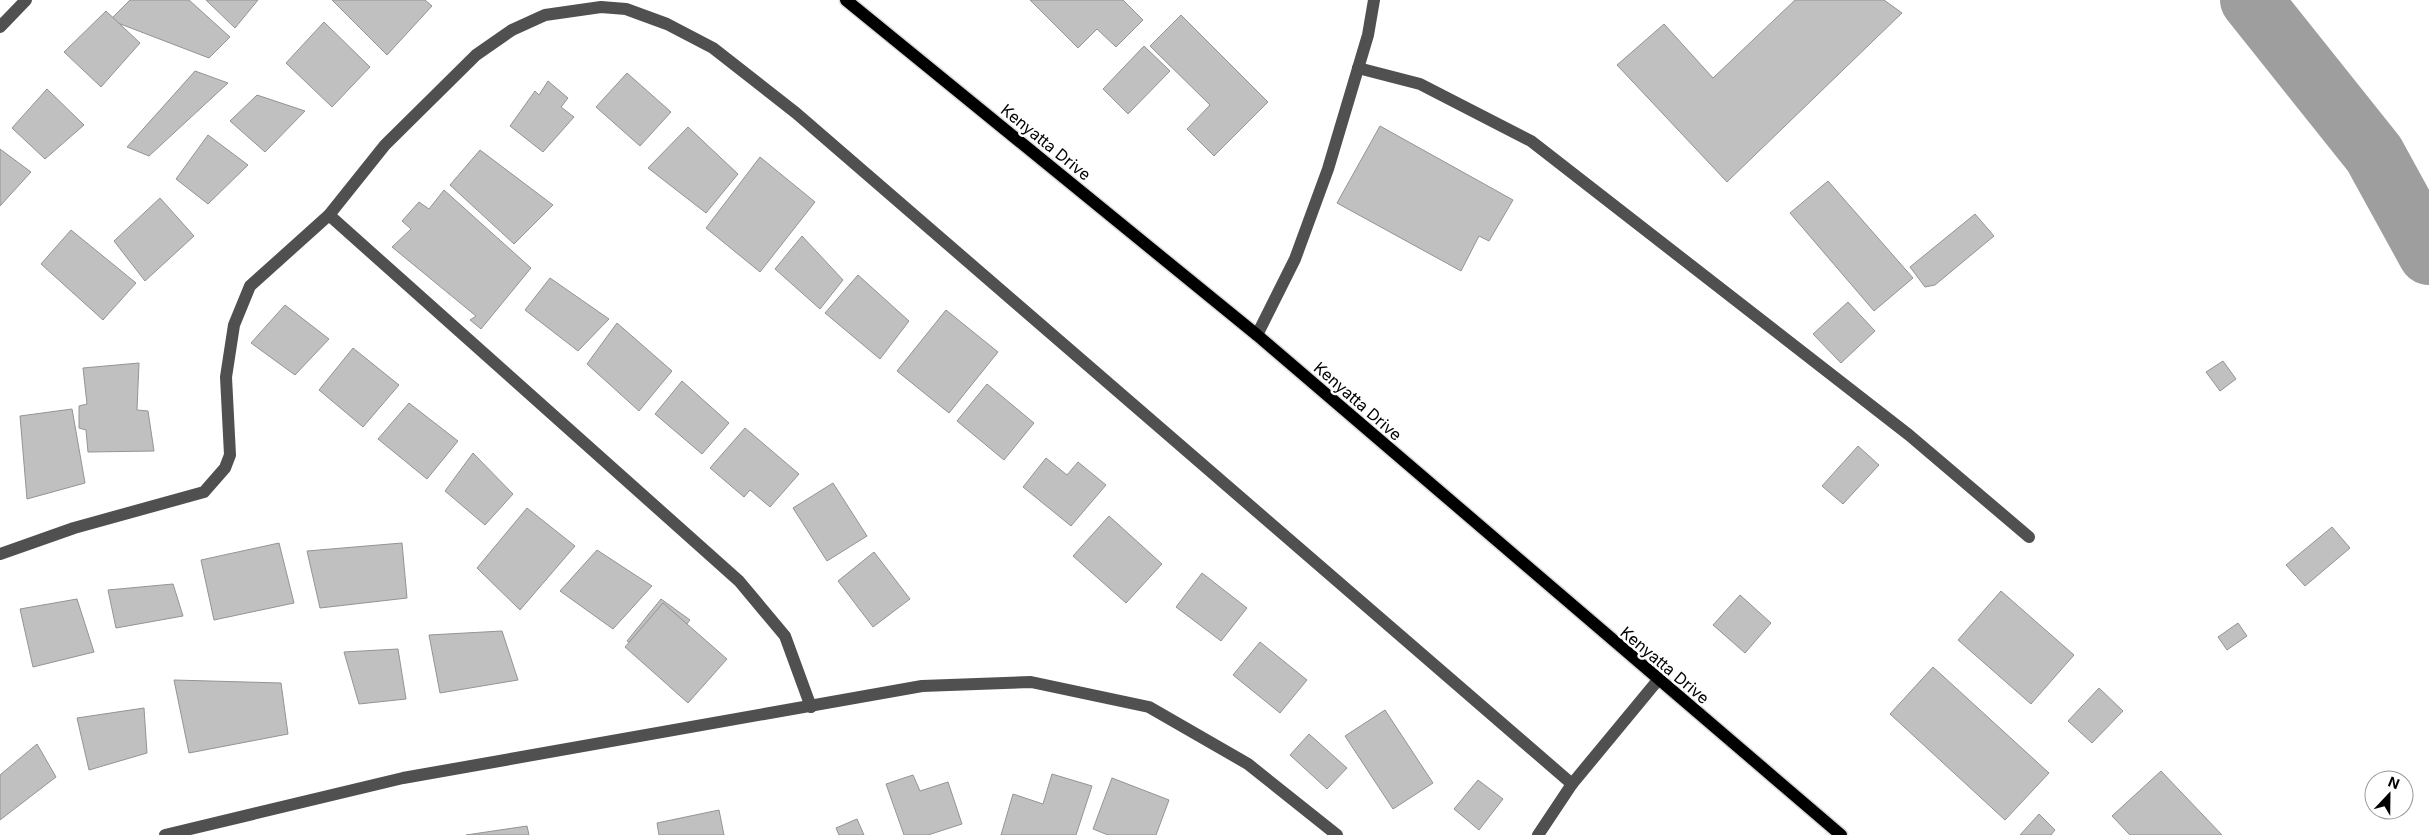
<svg xmlns="http://www.w3.org/2000/svg" width="2429" height="835" font-family="Inter,sans-serif">
<style>
.lines{fill:none;stroke-linecap:round;stroke-linejoin:round}
.river{stroke:#9e9e9e;stroke-width:62}
.building{fill:#c0c0c0;stroke:#949494}
.major-casing{stroke:#dbdbdb;stroke-width:15}
.minor{stroke:#505050;stroke-width:12}
.major{stroke:#000;stroke-width:12}
.labels{text-anchor:middle;dominant-baseline:central;stroke-width:5;stroke-linejoin:round;paint-order:stroke}
.street-label{font-size:16px;fill:#000;stroke:#fff}
</style>
<rect width="100%" height="100%" fill="#fff"/>
<g class="lines">
<polyline class="river" points="2251,0 2374,154 2429,254"/>
</g>
<g class="building">
<polygon points="130,0 189,0 230,37 209,58 110,20"/>
<polygon points="206,0 258,0 235,28"/>
<polygon points="332,0 425,0 432,6 387,55"/>
<polygon points="1030,0 1123,0 1143,20 1116,47 1097,29 1078,48"/>
<polygon points="1795,0 1884,0 1902,13 1727,182 1617,65 1664,24 1713,78"/>
<polygon points="106,11 140,43 101,87 64,52"/>
<polygon points="1181,15 1268,102 1214,156 1187,129 1210,105 1150,46"/>
<polygon points="324,22 370,67 332,107 286,63"/>
<polygon points="1144,46 1170,71 1128,114 1103,89"/>
<polygon points="195,71 228,83 149,156 127,147"/>
<polygon points="627,73 671,112 640,146 596,107"/>
<polygon points="548,81 568,98 561,107 574,117 543,152 510,126 535,91 539,95"/>
<polygon points="47,89 84,125 45,159 12,128"/>
<polygon points="257,95 305,111 265,152 230,121"/>
<polygon points="1380,126 1513,200 1489,241 1479,236 1461,271 1337,203"/>
<polygon points="688,127 738,174 706,213 648,168"/>
<polygon points="208,135 248,165 208,204 176,179"/>
<polygon points="0,149 31,172 0,206"/>
<polygon points="480,150 553,205 514,244 450,185"/>
<polygon points="760,157 815,202 760,272 706,228"/>
<polygon points="1828,181 1913,278 1874,311 1790,213"/>
<polygon points="444,190 531,268 481,329 470,320 476,316 392,247 411,229 402,221 419,202 429,209"/>
<polygon points="160,198 194,236 145,281 114,241"/>
<polygon points="1975,214 1994,236 1935,285 1925,287 1910,267"/>
<polygon points="71,230 136,283 103,320 41,264"/>
<polygon points="802,236 843,280 820,309 775,269"/>
<polygon points="858,275 909,321 880,359 825,313"/>
<polygon points="550,278 609,319 578,351 525,310"/>
<polygon points="1848,302 1875,331 1841,363 1813,334"/>
<polygon points="285,305 329,339 295,375 251,343"/>
<polygon points="946,310 998,352 949,413 897,371"/>
<polygon points="617,323 672,371 639,411 587,364"/>
<polygon points="353,348 399,385 363,427 319,390"/>
<polygon points="2223,361 2236,379 2220,391 2206,372"/>
<polygon points="139,363 137,410 148,411 154,451 88,452 86,430 79,428 79,406 87,404 83,368"/>
<polygon points="682,381 729,423 702,454 655,414"/>
<polygon points="987,384 1034,423 1004,460 957,421"/>
<polygon points="409,403 458,441 427,479 378,439"/>
<polygon points="72,409 85,483 27,499 20,416"/>
<polygon points="745,428 799,474 770,507 750,490 744,497 710,468"/>
<polygon points="1858,446 1879,465 1843,504 1822,486"/>
<polygon points="473,453 513,494 485,525 445,491"/>
<polygon points="1046,458 1067,475 1078,462 1106,485 1071,526 1023,487"/>
<polygon points="833,483 867,536 827,561 793,508"/>
<polygon points="527,508 575,546 520,610 477,568"/>
<polygon points="1109,516 1162,564 1126,603 1073,556"/>
<polygon points="2332,527 2350,548 2305,586 2286,565"/>
<polygon points="279,543 294,603 214,620 201,560"/>
<polygon points="402,543 407,598 320,608 307,551"/>
<polygon points="597,550 652,586 613,629 560,591"/>
<polygon points="874,552 910,599 873,627 838,581"/>
<polygon points="1202,573 1247,608 1221,641 1176,607"/>
<polygon points="173,584 183,616 116,628 108,590"/>
<polygon points="2001,591 2074,655 2031,704 1958,640"/>
<polygon points="1740,595 1771,623 1745,653 1713,625"/>
<polygon points="77,599 94,652 33,667 20,609"/>
<polygon points="661,599 690,620 658,659 627,641"/>
<polygon points="663,603 727,659 688,703 625,647"/>
<polygon points="2238,623 2247,636 2227,650 2218,637"/>
<polygon points="502,631 518,680 440,693 429,635"/>
<polygon points="1260,642 1307,680 1280,713 1233,675"/>
<polygon points="398,649 406,699 359,704 344,652"/>
<polygon points="1933,667 2049,773 2005,820 1890,714"/>
<polygon points="174,680 281,683 288,734 189,753"/>
<polygon points="2099,688 2123,711 2092,743 2068,721"/>
<polygon points="144,708 147,753 89,770 77,718"/>
<polygon points="1385,710 1433,783 1393,809 1345,736"/>
<polygon points="1309,734 1347,768 1327,789 1290,755"/>
<polygon points="37,744 56,777 0,820 0,775"/>
<polygon points="2161,771 2222,835 2130,835 2112,816"/>
<polygon points="1052,774 1092,786 1076,835 1001,835 1013,794 1043,804"/>
<polygon points="913,775 920,791 948,782 962,824 928,835 904,835 886,784"/>
<polygon points="1112,778 1169,800 1156,835 1108,835 1093,829"/>
<polygon points="1478,780 1503,799 1479,830 1454,809"/>
<polygon points="719,810 724,835 659,835 657,823"/>
<polygon points="2039,814 2055,830 2051,835 2020,835"/>
<polygon points="857,819 864,835 839,835 836,828"/>
<polygon points="527,826 529,835 466,835"/>
</g>
<g class="lines">
<defs>
<polyline id="major" points="846,0 1257,335 1841,835"/>
</defs>
<use href="#major" class="major-casing"/>
<g class="minor">
<polyline points="0,27 26,0"/>
<polyline points="1358,68 1420,84 1531,141 1909,435 2029,537"/>
<polyline points="329,215 739,581 785,636 811,707"/>
<polyline points="1257,335 1295,259 1328,169 1368,35 1374,0"/>
<polyline points="0,554 74,528 204,492 225,468 230,455 226,377 234,325 250,286 329,215 385,145 476,55 512,30 545,15 601,7 626,9 667,24 713,48 796,113 1572,784"/>
<polyline points="165,835 403,778 922,686 1031,682 1149,707 1248,764 1337,835"/>
<polyline points="1538,835 1572,784 1658,680"/>
</g>
<use href="#major" class="major"/>
</g>
<g class="labels">
<g class="street-label">
<text transform="translate(1046 142) rotate(39)">Kenyatta Drive</text>
<text transform="translate(1358 401) rotate(41)">Kenyatta Drive</text>
<text transform="translate(1665 665) rotate(40)">Kenyatta Drive</text>
</g>
</g>
<g transform="translate(2389 795) rotate(22)"><circle r="24" fill="#ffffff" stroke="#999999"/>
<path d="M0-4L9 19L0 12L-9 19Z" fill="#000000"/>
<text y="-8" font-size="14" font-weight="bold" text-anchor="middle" fill="#000000">N</text>
</g>
</svg>
